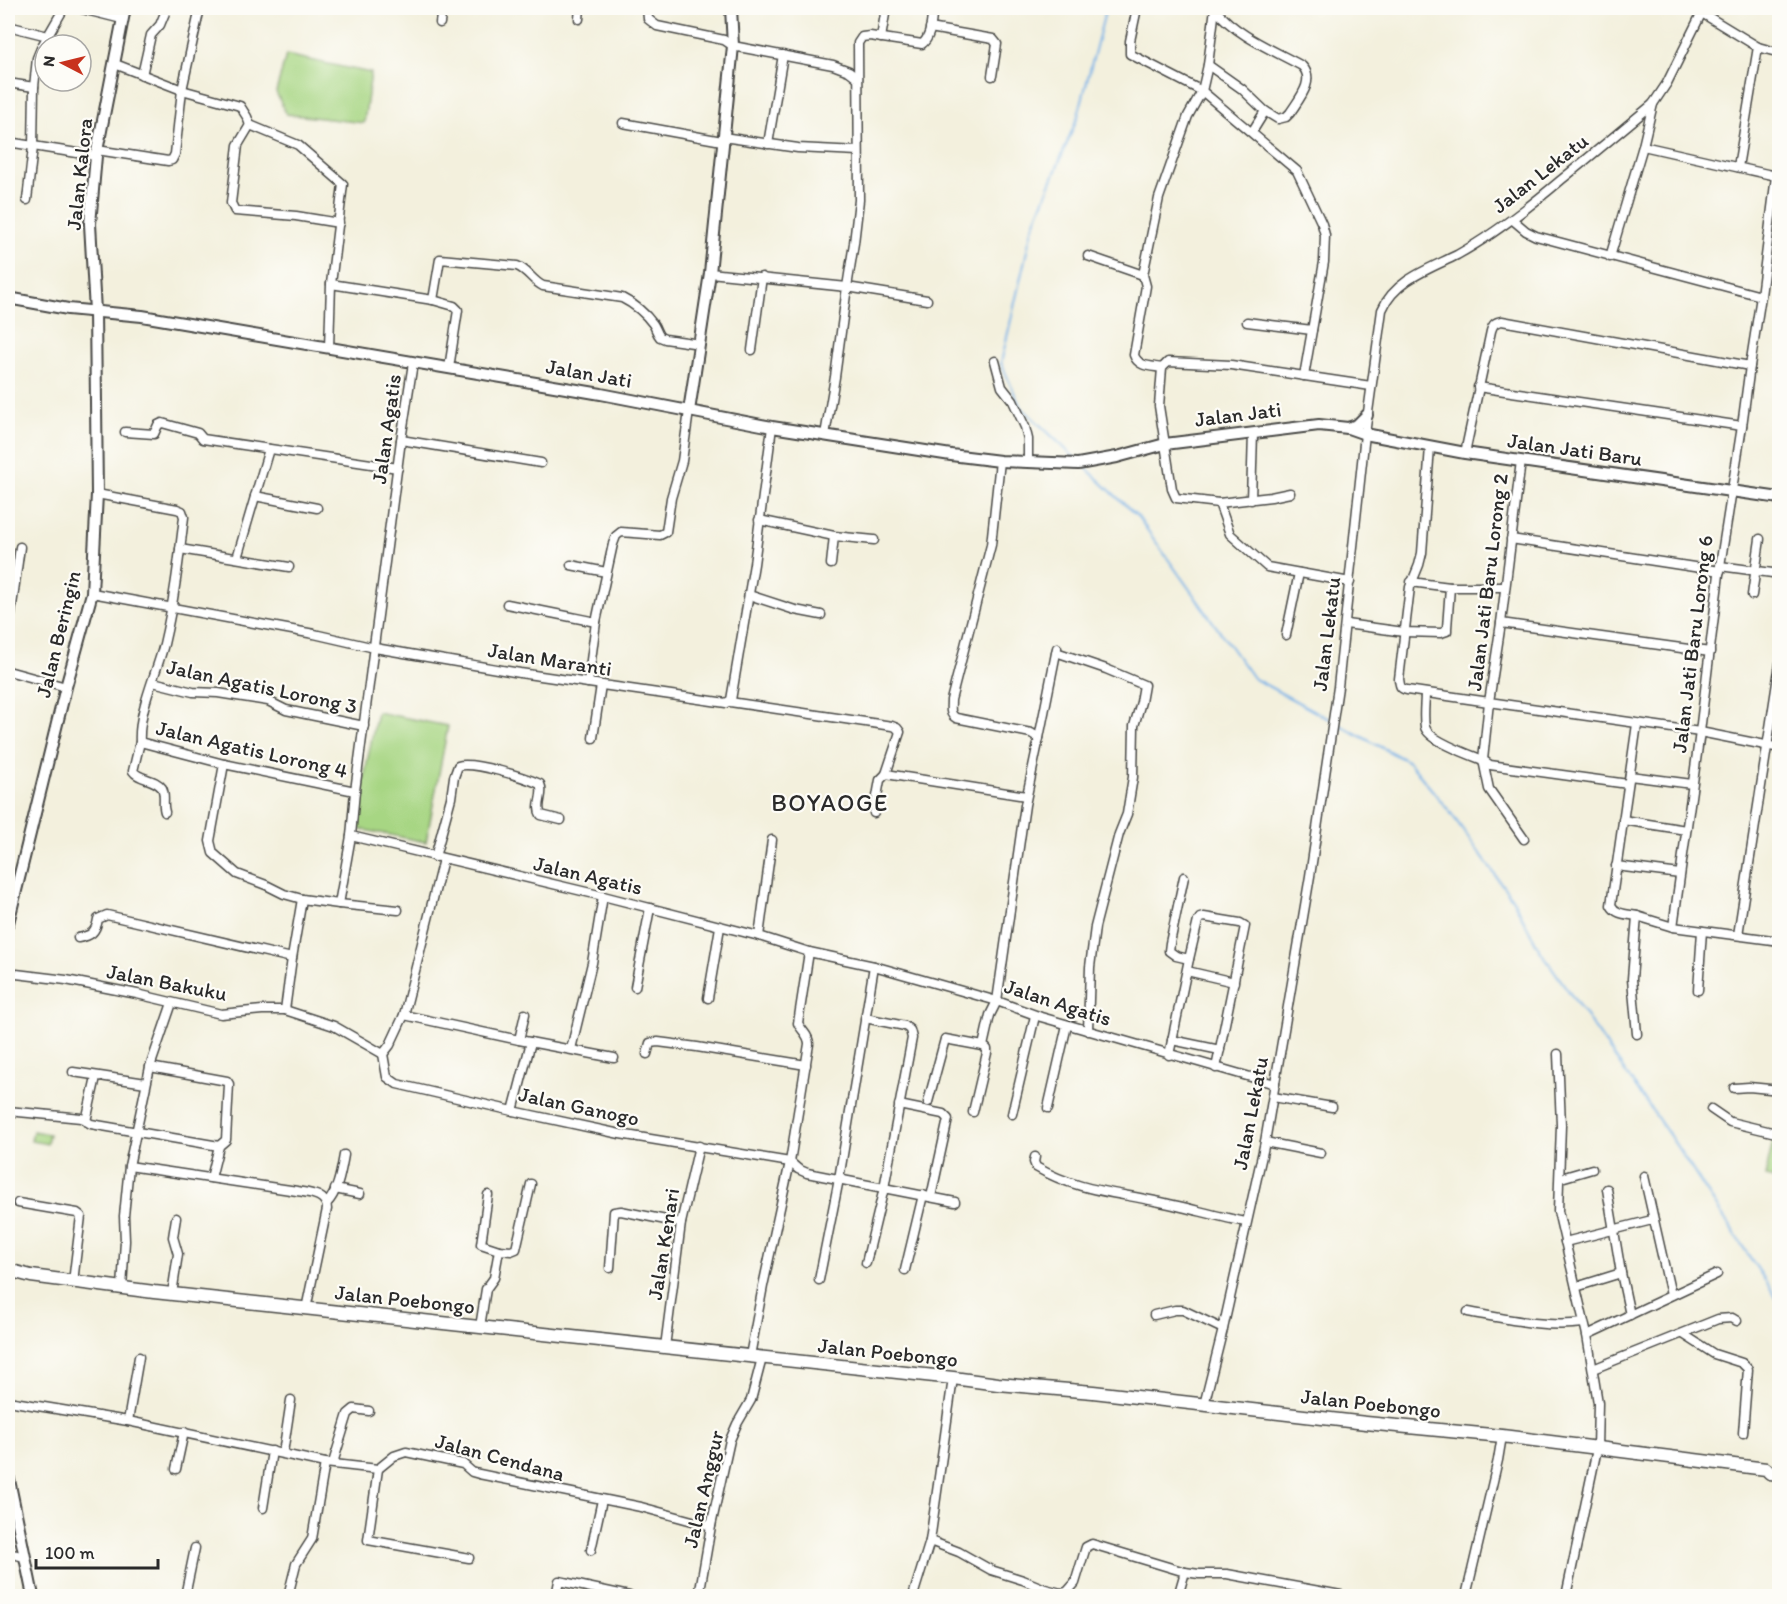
<svg xmlns="http://www.w3.org/2000/svg" width="1787" height="1604" font-family="Itim,sans-serif">
<style>
.green{fill:#a7d683;stroke:#698057;stroke-width:1.5}
.lines{fill:none;stroke-linecap:round;stroke-linejoin:round}
.stream{stroke:#77b1e7;stroke-width:2}
.minor-casing{stroke:#494946;stroke-width:11}
.tertiary-casing{stroke:#494946;stroke-width:14}
.secondary-casing{stroke:#494946;stroke-width:15}
.minor{stroke:#fff;stroke-width:8}
.tertiary{stroke:#fff;stroke-width:10}
.secondary{stroke:#fff;stroke-width:12}
.labels{text-anchor:middle;dominant-baseline:central;stroke-width:4.5;stroke-linejoin:round;paint-order:stroke}
.street-label{font-size:21px;fill:#2b2b2b;stroke:#fdfcf7}
.quarter-label{font-size:24px;letter-spacing:1.5px;fill:#2b2b2b;stroke:#fdfcf7}
</style>
<rect width="100%" height="100%" fill="#fdfcf7"/>
<filter id="ink" filterUnits="userSpaceOnUse"><feTurbulence type="fractalNoise" baseFrequency=".0167" numOctaves="2"/><feDisplacementMap in="SourceGraphic" scale="12" xChannelSelector="R" yChannelSelector="G"/><feConvolveMatrix kernelMatrix="1 2 1 2 8 2 1 2 1" color-interpolation-filters="sRGB"/></filter>
<filter id="wash" filterUnits="userSpaceOnUse"><feTurbulence type="fractalNoise" baseFrequency=".008" numOctaves="4" result="noise"/><feDisplacementMap in="SourceGraphic" scale="24" xChannelSelector="R" yChannelSelector="G"/><feGaussianBlur stdDeviation="1.35" result="paint"/><feColorMatrix in="noise" values="0 0 0 0 0 0 0 0 0 0 0 0 0 0 0 0 0 1.4 0 .05"/><feComposite in="paint" operator="in"/></filter>
<g filter="url(#wash)">
<rect width="100%" height="100%" fill="#f3f0dd"/>
<g class="green">
<polygon points="286,55 371,73 364,123 286,114 276,92"/>
<polygon points="377,712 448,726 426,842 354,828"/>
<polygon points="33,1131 49,1134 47,1144 31,1141"/>
<polygon points="1774,1137 1779,1138 1779,1180 1765,1177"/>
</g>
<g class="lines">
<g class="stream">
<polyline points="1076,459 1020,406 1001,363 1032,229 1078,116 1106,8"/>
<polyline points="1085,467 1138,517 1253,678 1329,719"/>
<polyline points="1334,722 1409,762 1450,812 1513,900 1539,949 1670,1136 1780,1303"/>
</g>
</g>
</g>
<g filter="url(#ink)">
<g class="lines">
<defs>
<g id="minor">
<polyline points="78,8 122,19"/>
<polyline points="647,8 648,19 657,26 724,40 733,46 833,65 849,71 858,78"/>
<polyline points="1137,8 1130,41 1130,54 1202,91 1297,171 1322,224 1325,235 1324,262 1304,376"/>
<polyline points="1702,13 1758,47 1780,53"/>
<polyline points="579,19 580,8"/>
<polyline points="440,23 442,8"/>
<polyline points="8,26 48,36"/>
<polyline points="930,28 993,39 997,44 992,76"/>
<polyline points="881,38 886,8"/>
<polyline points="115,64 182,90 240,106 247,117 250,125 298,145 343,184 331,284 329,348"/>
<path d="M 1208,65 L 1242,89 L 1265,111 L 1278,119 L 1286,117 L 1290,113 C 1299,99 1316,80 1302,66 C 1271,49 1237,36 1215,9"/>
<polyline points="142,75 151,35 160,25 167,8"/>
<polyline points="8,83 34,87"/>
<polyline points="623,123 722,141"/>
<polyline points="250,125 238,145 231,203 235,211 296,216 339,223"/>
<polyline points="1252,132 1265,111"/>
<polyline points="723,137 798,148 858,151"/>
<polyline points="8,142 96,156"/>
<polyline points="768,144 783,55"/>
<polyline points="1643,146 1776,176"/>
<polyline points="97,150 168,161 172,160 175,154 182,90 200,8"/>
<polyline points="1738,167 1758,47"/>
<polyline points="27,200 33,147 34,87 37,58 42,46 64,8"/>
<polyline points="1513,220 1526,231 1536,236 1761,296 1776,176 1780,177"/>
<polyline points="1088,256 1143,275"/>
<polyline points="1610,257 1643,146 1653,104"/>
<polyline points="710,273 847,287 835,377 825,435"/>
<path d="M 331,284 L 433,300 L 440,259 L 517,266 C 528,270 532,281 543,286 L 622,298 C 634,304 645,313 653,324 C 656,328 656,332 660,337 L 665,339 L 700,344"/>
<polyline points="433,300 454,306 458,310 449,368"/>
<path d="M 927,300 L 847,287 L 854,243 L 859,200 L 858,43 L 862,37 L 870,36 L 922,44 C 932,36 931,20 933,8"/>
<polyline points="1247,322 1312,330"/>
<polyline points="752,350 762,277"/>
<polyline points="995,361 1002,387 1013,401 1025,427 1028,439 1028,463"/>
<polyline points="413,363 401,440 355,791 351,836 603,896 759,936 809,952 874,966 997,1001 1041,1017 1275,1084"/>
<path d="M 1162,368 C 1151,366 1138,367 1134,355 L 1146,286 L 1143,275 L 1159,198 L 1188,116 L 1202,91 L 1208,65 L 1215,8"/>
<polyline points="1478,387 1742,426"/>
<polyline points="125,432 154,434 158,425 162,423 198,433 203,439 398,468"/>
<polyline points="401,440 541,463"/>
<path d="M 1430,447 L 1422,553 L 1419,565 L 1410,587 L 1399,679 C 1400,686 1400,689 1407,690 L 1489,702 L 1483,760 L 1490,765 L 1628,784"/>
<path d="M 1465,453 L 1491,331 C 1493,324 1495,322 1502,321 L 1750,366 L 1761,296"/>
<polyline points="1521,461 1501,623 1489,702 1700,732 1780,748"/>
<path d="M 97,494 L 177,509 L 182,511 L 184,517 C 179,559 174,602 164,644 C 156,675 138,711 140,742 L 224,764 L 355,791"/>
<polyline points="255,496 317,508"/>
<polyline points="1251,500 1253,433"/>
<polyline points="1219,503 1271,497 1290,493"/>
<polyline points="759,520 834,536 874,540"/>
<polyline points="1511,539 1720,571"/>
<polyline points="180,549 289,567"/>
<polyline points="237,558 269,449"/>
<polyline points="831,564 834,536"/>
<polyline points="571,565 606,572"/>
<polyline points="1720,566 1780,574"/>
<polyline points="1350,582 1267,567 1230,534 1219,503 1176,498 1172,489 1159,406 1162,368 1168,362 1231,365 1371,386"/>
<polyline points="1411,582 1450,587"/>
<polyline points="92,593 314,634 375,648 520,673 726,703 731,700 754,564 772,427"/>
<polyline points="749,595 795,610 821,615"/>
<polyline points="1752,595 1760,539"/>
<polyline points="507,604 596,622"/>
<polyline points="1501,623 1710,652"/>
<polyline points="1346,624 1404,632 1441,633 1447,631 1447,628 1450,587 1504,587"/>
<polyline points="8,635 20,547"/>
<polyline points="1286,635 1299,573"/>
<polyline points="1056,652 1106,669 1144,685 1141,702 1134,726 1133,777 1127,814 1119,834 1095,927 1090,967 1088,1031"/>
<polyline points="8,671 66,687"/>
<polyline points="153,682 193,692 218,693 268,701 286,710 364,726"/>
<polyline points="588,683 596,622 613,544 616,536 621,532 660,535 666,532 671,498 682,461 689,411"/>
<path d="M 1425,693 C 1425,703 1423,716 1425,727 C 1428,740 1470,755 1483,760 L 1489,789 L 1524,839"/>
<polyline points="730,702 892,726 897,728 900,732 886,774"/>
<path d="M 1637,724 L 1611,905 C 1616,915 1627,914 1637,916"/>
<polyline points="593,738 601,685"/>
<polyline points="1039,738 1057,648"/>
<path d="M 140,742 L 133,771 C 139,780 155,778 162,788 C 166,795 162,804 165,812"/>
<polyline points="224,764 210,841 213,853 237,874 266,885 284,894 302,899 339,904 398,910"/>
<polyline points="1630,776 1692,784"/>
<polyline points="874,813 880,780 886,774 1026,796"/>
<polyline points="1623,820 1686,830"/>
<path d="M 435,857 L 451,798 L 454,777 L 458,766 C 472,761 524,777 540,784 C 545,794 535,805 541,815 L 561,820"/>
<polyline points="1616,866 1680,874"/>
<polyline points="1184,877 1170,943 1169,951 1176,956 1189,959 1198,921 1200,918 1204,917 1240,923 1245,926 1216,1068"/>
<polyline points="339,904 351,836"/>
<polyline points="1673,927 1700,732 1720,566 1742,426 1750,366"/>
<polyline points="1738,935 1780,663"/>
<polyline points="759,936 772,840"/>
<path d="M 78,938 C 91,936 96,932 98,919 L 107,915 L 292,958 L 285,1010"/>
<polyline points="292,958 302,899"/>
<polyline points="1187,971 1234,982"/>
<polyline points="8,973 66,980 137,994 221,1014 262,1010 285,1010 334,1026 383,1054"/>
<polyline points="635,987 650,908"/>
<polyline points="1698,990 1702,931"/>
<polyline points="708,998 720,927"/>
<polyline points="404,1015 519,1040 614,1058"/>
<polyline points="865,1018 905,1026 910,1030 912,1038 884,1188 866,1263"/>
<polyline points="1637,1034 1632,979 1637,916 1673,927 1780,941"/>
<polyline points="519,1040 525,1014"/>
<polyline points="1172,1040 1220,1050"/>
<polyline points="571,1049 592,963 603,896"/>
<polyline points="383,1054 387,1077 397,1084 513,1111 620,1134 790,1162"/>
<polyline points="383,1054 390,1045 404,1015 443,859"/>
<polyline points="647,1054 650,1043 658,1042 697,1047 806,1065"/>
<polyline points="1558,1054 1561,1125 1558,1211 1587,1335 1598,1403 1597,1449 1566,1596"/>
<polyline points="1169,1055 1189,959"/>
<polyline points="150,1067 227,1081 229,1084 226,1140 219,1146 211,1178"/>
<polyline points="73,1072 146,1083"/>
<polyline points="1734,1088 1749,1087 1780,1090"/>
<polyline points="1273,1097 1332,1107"/>
<polyline points="928,1102 945,1039 983,1046"/>
<polyline points="899,1105 943,1114 948,1119 931,1197"/>
<polyline points="1048,1108 1067,1025"/>
<polyline points="1711,1109 1730,1122 1780,1134"/>
<polyline points="8,1111 81,1118 91,1124 219,1146"/>
<polyline points="513,1111 531,1042"/>
<path d="M 973,1112 L 987,1053 L 987,1049 L 983,1046 L 990,1015 L 997,1001 L 1025,805 L 1039,738 L 1031,733 L 956,718 C 949,714 951,708 951,700 L 991,545 L 1000,461"/>
<polyline points="1012,1114 1035,1016"/>
<polyline points="86,1121 96,1077"/>
<polyline points="1265,1142 1321,1153"/>
<path d="M 1035,1157 L 1034,1162 L 1036,1167 C 1075,1190 1112,1192 1155,1201 C 1186,1207 1215,1216 1246,1222"/>
<polyline points="790,1162 798,1169 807,1173 955,1202"/>
<path d="M 129,1166 L 297,1191 C 309,1193 327,1194 327,1209 L 306,1309"/>
<polyline points="1644,1176 1671,1295"/>
<polyline points="1561,1178 1592,1169"/>
<polyline points="335,1189 360,1194"/>
<polyline points="1607,1189 1621,1273 1630,1315"/>
<polyline points="18,1203 77,1213 81,1216 73,1282"/>
<path d="M 327,1203 C 338,1192 341,1171 344,1155"/>
<polyline points="1565,1242 1652,1220"/>
<polyline points="499,1250 511,1251 516,1249 531,1184"/>
<polyline points="610,1268 614,1212 621,1211 681,1223"/>
<polyline points="905,1270 923,1195"/>
<polyline points="819,1280 839,1179 874,966"/>
<polyline points="1576,1287 1621,1273"/>
<polyline points="122,1288 125,1241 124,1216 129,1166 150,1067 172,1003"/>
<polyline points="172,1294 178,1254 173,1237 176,1218"/>
<path d="M 1468,1312 C 1507,1319 1545,1328 1584,1323"/>
<polyline points="1154,1315 1175,1310 1183,1310 1223,1329"/>
<polyline points="480,1327 486,1289 494,1278 499,1250 481,1244 488,1195"/>
<polyline points="1683,1334 1714,1354 1742,1363 1748,1369 1743,1433"/>
<polyline points="1587,1335 1717,1274"/>
<polyline points="665,1347 681,1223 699,1146"/>
<path d="M 750,1356 L 763,1286 L 790,1162 L 809,1044 C 809,1034 801,1031 798,1023 L 809,952"/>
<polyline points="1593,1369 1718,1319 1732,1318 1737,1321"/>
<polyline points="8,1401 128,1421 325,1463 378,1469 394,1456 406,1452 463,1464 472,1472 479,1474 641,1507 711,1526"/>
<path d="M 1204,1405 L 1223,1329 L 1265,1142 L 1310,876 L 1338,687 L 1365,434 L 1382,310 C 1395,280 1429,269 1457,255 C 1495,234 1528,208 1561,180 C 1592,155 1623,129 1653,104 L 1667,83 L 1704,8"/>
<polyline points="128,1421 139,1357"/>
<polyline points="283,1453 291,1400"/>
<polyline points="333,1463 348,1414 354,1409 369,1411"/>
<polyline points="176,1469 184,1432"/>
<polyline points="378,1469 368,1540 469,1558"/>
<polyline points="263,1508 272,1451"/>
<polyline points="930,1541 959,1552 991,1570 1023,1580 1045,1589 1061,1593 1067,1592 1075,1583 1086,1547 1092,1544 1185,1572 1199,1574 1227,1574 1346,1596"/>
<polyline points="591,1550 602,1500"/>
<polyline points="8,1553 25,1557"/>
<polyline points="185,1596 195,1548"/>
<polyline points="288,1596 296,1564 312,1539 313,1533 325,1463"/>
<polyline points="556,1596 559,1581 629,1596"/>
<polyline points="699,1596 711,1526 730,1440 737,1424 751,1400 762,1358"/>
<polyline points="913,1596 930,1541 953,1378"/>
<polyline points="1178,1596 1185,1572"/>
<polyline points="1466,1596 1498,1460 1502,1436"/>
</g>
<g id="tertiary">
<polyline points="8,298 68,309 142,316 601,394 772,427 951,455 1000,461 1078,464 1117,457 1165,444 1319,425 1348,428 1365,434 1465,453 1780,498"/>
<polyline points="689,411 710,273 733,46 731,8"/>
<polyline points="1348,428 1357,425 1367,415"/>
<polyline points="8,923 66,687 92,593 97,494 95,311 90,224 96,156 125,8"/>
<polyline points="8,1475 33,1596"/>
</g>
<polyline id="secondary" points="8,1270 31,1276 154,1292 953,1378 998,1384 1093,1392 1366,1423 1502,1436 1766,1469 1770,1473 1780,1474"/>
</defs>
<use href="#minor" class="minor-casing"/>
<use href="#tertiary" class="tertiary-casing"/>
<use href="#secondary" class="secondary-casing"/>
<use href="#minor" class="minor"/>
<use href="#tertiary" class="tertiary"/>
<use href="#secondary" class="secondary"/>
</g>
</g>
<g class="labels">
<g class="street-label">
<text transform="translate(1540 173) rotate(-38)">Jalan Lekatu</text>
<text transform="translate(79 174) rotate(-84)">Jalan Kalora</text>
<text transform="translate(589 373) rotate(10)">Jalan Jati</text>
<text transform="translate(1238 414) rotate(-7)">Jalan Jati</text>
<text transform="translate(386 429) rotate(-82)">Jalan Agatis</text>
<text transform="translate(1575 449) rotate(8)">Jalan Jati Baru</text>
<text transform="translate(1487 582) rotate(-83)">Jalan Jati Baru Lorong 2</text>
<text transform="translate(58 634) rotate(-76)">Jalan Beringin</text>
<text transform="translate(1326 634) rotate(-83)">Jalan Lekatu</text>
<text transform="translate(1692 644) rotate(-83)">Jalan Jati Baru Lorong 6</text>
<text transform="translate(550 659) rotate(9)">Jalan Maranti</text>
<text transform="translate(262 686) rotate(12)">Jalan Agatis Lorong 3</text>
<text transform="translate(252 749) rotate(13)">Jalan Agatis Lorong 4</text>
<text transform="translate(588 875) rotate(13)">Jalan Agatis</text>
<text transform="translate(167 982) rotate(11)">Jalan Bakuku</text>
<text transform="translate(1058 1002) rotate(18)">Jalan Agatis</text>
<text transform="translate(579 1106) rotate(12)">Jalan Ganogo</text>
<text transform="translate(1250 1113) rotate(-79)">Jalan Lekatu</text>
<text transform="translate(663 1244) rotate(-81)">Jalan Kenari</text>
<text transform="translate(405 1299) rotate(6)">Jalan Poebongo</text>
<text transform="translate(888 1352) rotate(6)">Jalan Poebongo</text>
<text transform="translate(1371 1403) rotate(6)">Jalan Poebongo</text>
<text transform="translate(500 1457) rotate(15)">Jalan Cendana</text>
<text transform="translate(703 1489) rotate(-77)">Jalan Anggur</text>
</g>
<g class="quarter-label">
<text x="830" y="802">BOYAOGE</text>
</g>
</g>
<rect width="1787" height="1604" fill="none" stroke="#fdfcf7" stroke-width="30"/>
<g transform="translate(63 63) rotate(277)"><circle r="28" fill="#fdfcf7" stroke="#a9a8a5" stroke-width="1.5"/>
<path d="M0-4.5L10 22L0 15L-10 22Z" fill="#c8321e"/>
<text y="-9" font-size="16" font-weight="bold" text-anchor="middle" fill="#2b2b2b">N</text>
</g>
<path d="M36 1559v9h122v-9" fill="none" stroke="#2b2b2b" stroke-width="3"/>
<text x="45" y="1559" font-size="18" fill="#2b2b2b" stroke="#fdfcf7" stroke-width="4.5" paint-order="stroke">100 m</text>
</svg>
